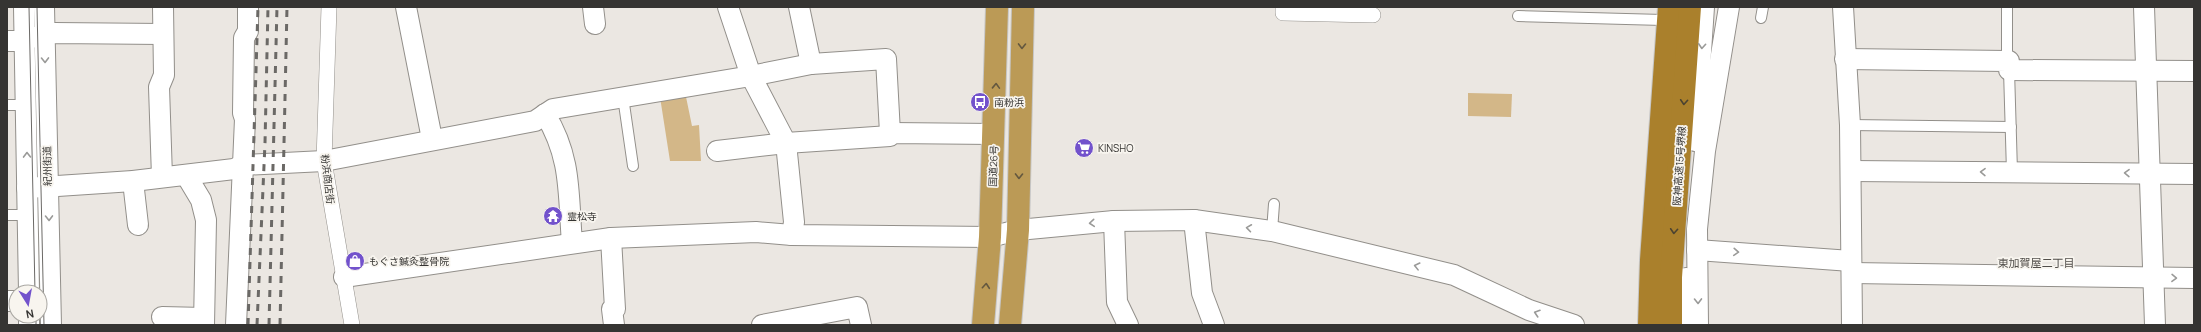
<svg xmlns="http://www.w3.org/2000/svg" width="2201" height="332" font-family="Manrope,'Noto Sans JP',sans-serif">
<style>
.green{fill:#d3b788}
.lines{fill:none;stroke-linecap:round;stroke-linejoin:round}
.service-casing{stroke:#928f8a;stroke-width:12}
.pedestrian-casing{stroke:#928f8a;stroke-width:16}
.minor-casing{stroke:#928f8a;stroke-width:22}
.trunk-casing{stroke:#c6c6c6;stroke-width:24}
.motorway-casing{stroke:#c6c6c6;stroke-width:24}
.service{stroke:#fff;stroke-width:10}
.pedestrian{stroke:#fff;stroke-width:15}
.minor{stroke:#fff;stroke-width:20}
.trunk{stroke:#bb9a56;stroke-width:22}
.motorway{stroke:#aa802c;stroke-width:22}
.tram{stroke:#6b6966;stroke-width:1}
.rail{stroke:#6b6966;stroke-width:3;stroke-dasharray:7 7;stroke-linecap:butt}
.oneway{stroke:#64583f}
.oneway2{stroke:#9a9a98}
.oneway3{stroke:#4c4331}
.labels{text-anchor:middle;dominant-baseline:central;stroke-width:3.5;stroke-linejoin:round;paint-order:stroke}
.poi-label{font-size:10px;fill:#353432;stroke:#f8f5ef;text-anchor:start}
.street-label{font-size:10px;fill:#353432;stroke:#f8f5ef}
.neighbourhood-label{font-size:11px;fill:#524f4b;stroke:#f8f5ef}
</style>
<rect width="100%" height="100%" fill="#ebe7e2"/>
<g class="green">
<polygon points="685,92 692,126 699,125 701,161 670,161 660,97"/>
<polygon points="1468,93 1512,94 1511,117 1468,116"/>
</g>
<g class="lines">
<defs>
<g id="service">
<polyline points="1518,16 1663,20"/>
<polyline points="1761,18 1763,7"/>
<polyline points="2007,61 2007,7"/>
<polyline points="2009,70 2012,172"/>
<polyline points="623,97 633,166"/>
<polyline points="7,105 26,105"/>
<polyline points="1850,125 2011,127"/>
<polyline points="7,215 27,215"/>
<polyline points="1272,231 1274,204"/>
</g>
<g id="pedestrian">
<polyline points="329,7 324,161 352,325"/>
<polyline points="1283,7 1283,13 1373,15"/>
</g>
<g id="minor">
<polyline points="24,7 29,292"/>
<polyline points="44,7 51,325"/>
<polyline points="406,7 432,139"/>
<polyline points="593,7 595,24"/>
<polyline points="728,7 751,76 786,143 794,222 792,235"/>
<polyline points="799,7 811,64"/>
<polyline points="1843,7 1850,125 1852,325"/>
<polyline points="2144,7 2155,325"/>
<polyline points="7,41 17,41 54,33 163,34"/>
<polyline points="1845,59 2007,61 2009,61 2009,70 2194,71"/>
<path d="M 545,114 C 572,158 568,194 572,243"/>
<polyline points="1695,141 1704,7"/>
<polyline points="717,151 786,143 890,136 890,133 994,134"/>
<polyline points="1851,171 2194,174"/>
<polyline points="186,175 201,200 206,220 204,325"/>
<polyline points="162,177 159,87 164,75 163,7"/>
<polyline points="133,181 138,225"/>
<polyline points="27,188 133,181 234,169 243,165 324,161 535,121 553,109 751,76 811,64 886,59 890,133"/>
<polyline points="1194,220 1202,293 1214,325"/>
<polyline points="1114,221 1117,302 1128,325"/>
<polyline points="611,238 615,309 612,309 614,325"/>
<polyline points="1697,250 1851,261"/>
<polyline points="1852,273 2194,278"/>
<polyline points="344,277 611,238 756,232 792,235 990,237 1018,230 1114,221 1194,220 1272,231 1454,275 1529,310 1574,325"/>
<polyline points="7,301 16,301"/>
<polyline points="29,316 29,325"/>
<polyline points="162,317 204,318"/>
<polyline points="236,325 245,119 243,113 244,38 248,31 248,7"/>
<polyline points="762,325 857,307 861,325"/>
<polyline points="1682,325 1686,278"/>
<polyline points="1698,325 1697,229 1705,151 1729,7"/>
</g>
<g id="trunk">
<polyline points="983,325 990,237 997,7"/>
<polyline points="1010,325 1018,230 1023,7"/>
</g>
<g id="motorway">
<polyline points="1649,325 1651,260 1669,7"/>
<polyline points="1671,325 1671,277 1690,7"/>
</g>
</defs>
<use href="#service" class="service-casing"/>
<use href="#pedestrian" class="pedestrian-casing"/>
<use href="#minor" class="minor-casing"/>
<use href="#trunk" class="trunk-casing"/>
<use href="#motorway" class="motorway-casing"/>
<use href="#service" class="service"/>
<use href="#pedestrian" class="pedestrian"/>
<use href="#minor" class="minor"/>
<use href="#trunk" class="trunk"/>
<use href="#motorway" class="motorway"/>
<g class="tram">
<polyline points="29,7 35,292"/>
<polyline points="37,7 44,325"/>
<polyline points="36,316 36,325"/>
</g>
<g class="rail">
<polyline points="248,325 258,7"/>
<polyline points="257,325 265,143 268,7"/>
<polyline points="269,325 277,7"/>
<polyline points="280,325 287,7"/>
</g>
</g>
<defs><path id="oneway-chevron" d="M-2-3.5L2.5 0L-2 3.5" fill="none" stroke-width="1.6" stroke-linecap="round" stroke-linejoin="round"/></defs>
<g class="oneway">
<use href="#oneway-chevron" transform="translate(1022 46) rotate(91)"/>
<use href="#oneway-chevron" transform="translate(996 86) rotate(-88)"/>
<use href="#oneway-chevron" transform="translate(1019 176) rotate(91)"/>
<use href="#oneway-chevron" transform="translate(986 286) rotate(-85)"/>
</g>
<g class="oneway2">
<use href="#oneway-chevron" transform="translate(1702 46) rotate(94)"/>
<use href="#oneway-chevron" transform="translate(45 60) rotate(89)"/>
<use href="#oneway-chevron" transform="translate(27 155) rotate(-91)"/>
<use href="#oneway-chevron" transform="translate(1983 172) rotate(-179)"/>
<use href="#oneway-chevron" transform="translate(2127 173) rotate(-179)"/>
<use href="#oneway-chevron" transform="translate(49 218) rotate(89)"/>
<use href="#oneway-chevron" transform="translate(1092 223) rotate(175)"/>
<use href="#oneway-chevron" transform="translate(1249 228) rotate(-172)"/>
<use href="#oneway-chevron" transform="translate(1736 252) rotate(4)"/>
<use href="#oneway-chevron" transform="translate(1417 266) rotate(-166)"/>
<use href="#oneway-chevron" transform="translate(2174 278) rotate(1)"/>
<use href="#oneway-chevron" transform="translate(1698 301) rotate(89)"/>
<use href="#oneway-chevron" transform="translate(1537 313) rotate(-162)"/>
</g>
<g class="oneway3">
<use href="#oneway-chevron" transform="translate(1684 102) rotate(94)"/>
<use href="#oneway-chevron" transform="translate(1674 231) rotate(94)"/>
</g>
<defs>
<symbol id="bus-disc" viewBox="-11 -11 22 22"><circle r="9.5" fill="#7252cc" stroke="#f8f5ef"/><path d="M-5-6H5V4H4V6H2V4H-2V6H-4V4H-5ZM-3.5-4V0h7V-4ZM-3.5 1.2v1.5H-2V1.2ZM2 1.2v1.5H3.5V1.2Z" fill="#fff"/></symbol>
<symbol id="supermarket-disc" viewBox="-11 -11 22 22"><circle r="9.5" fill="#7252cc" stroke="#f8f5ef"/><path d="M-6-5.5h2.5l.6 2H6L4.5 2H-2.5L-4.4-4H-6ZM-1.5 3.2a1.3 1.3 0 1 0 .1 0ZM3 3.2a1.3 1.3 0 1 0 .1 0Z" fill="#fff"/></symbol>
<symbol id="temple-disc" viewBox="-11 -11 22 22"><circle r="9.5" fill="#7252cc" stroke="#f8f5ef"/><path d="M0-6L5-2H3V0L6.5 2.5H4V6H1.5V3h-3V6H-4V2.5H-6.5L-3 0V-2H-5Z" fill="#fff"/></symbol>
<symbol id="shop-disc" viewBox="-11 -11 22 22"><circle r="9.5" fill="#7252cc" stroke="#f8f5ef"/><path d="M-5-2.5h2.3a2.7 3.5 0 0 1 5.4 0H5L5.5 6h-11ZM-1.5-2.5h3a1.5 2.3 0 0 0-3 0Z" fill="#fff"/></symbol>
</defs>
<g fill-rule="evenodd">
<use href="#bus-disc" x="969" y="91" width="22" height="22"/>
<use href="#supermarket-disc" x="1073" y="137" width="22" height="22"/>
<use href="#temple-disc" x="542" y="205" width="22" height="22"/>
<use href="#shop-disc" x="344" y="250" width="22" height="22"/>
</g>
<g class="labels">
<g class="poi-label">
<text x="994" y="102">南粉浜</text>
<text x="1098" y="148">KINSHO</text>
<text x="567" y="216">霊松寺</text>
<text x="369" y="261">もぐさ鍼灸整骨院</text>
</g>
<g class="street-label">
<text transform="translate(47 166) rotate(-91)">紀州街道</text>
<text transform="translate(993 166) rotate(-88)">国道26号</text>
<text transform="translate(1679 166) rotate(-86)">阪神高速15号堺線</text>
<text transform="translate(328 179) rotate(83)">粉浜商店街</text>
</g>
<g class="neighbourhood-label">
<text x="2036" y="262">東加賀屋二丁目</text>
</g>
</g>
<rect width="2201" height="332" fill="none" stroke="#353432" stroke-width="16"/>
<g transform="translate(28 304) rotate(169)"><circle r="19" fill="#f8f5ef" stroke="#aaa8a3"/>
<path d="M0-3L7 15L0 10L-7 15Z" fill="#7252cc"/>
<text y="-6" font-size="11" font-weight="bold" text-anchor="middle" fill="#353432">N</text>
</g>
</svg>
